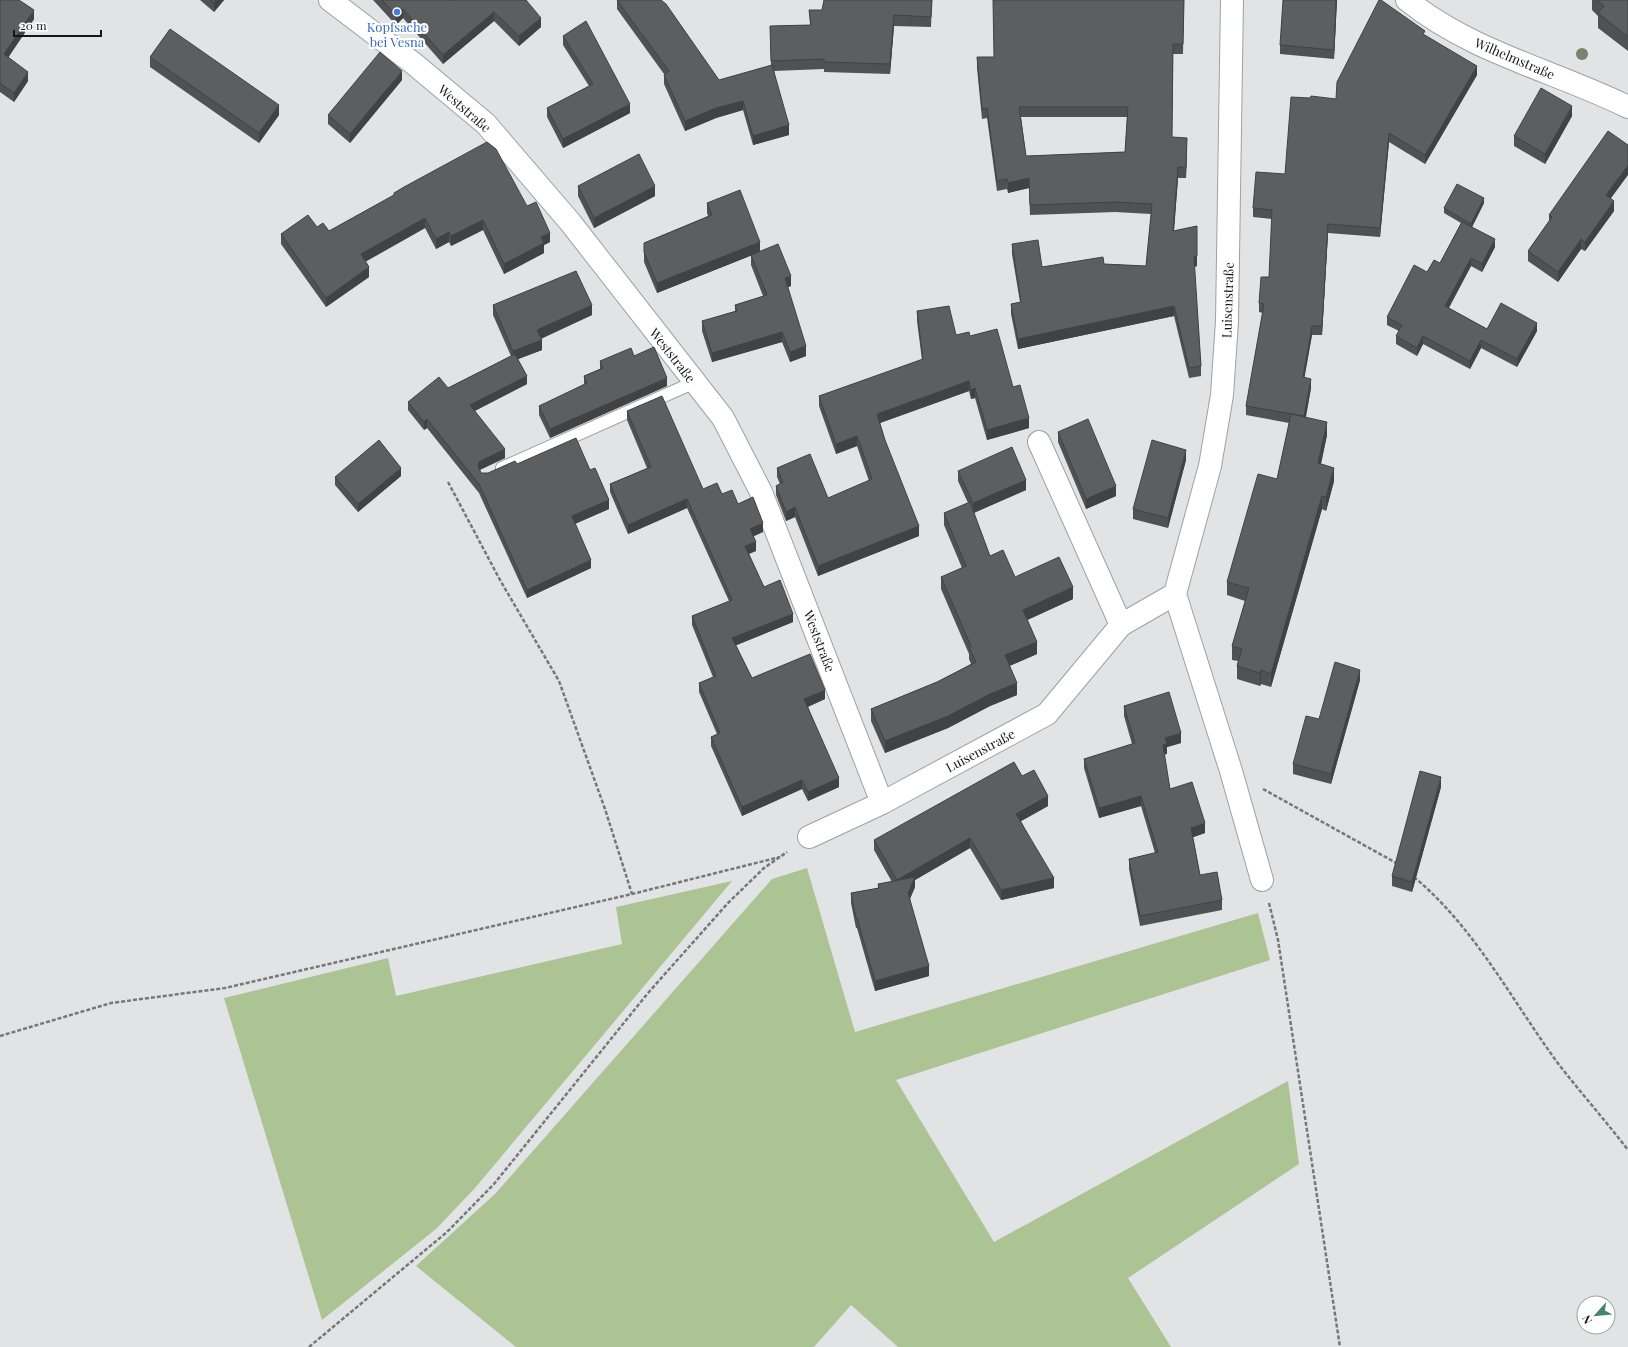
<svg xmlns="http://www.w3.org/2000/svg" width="1628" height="1347" font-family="'Playfair Display',serif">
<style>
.green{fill:#acc394}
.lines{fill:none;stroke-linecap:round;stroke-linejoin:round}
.service-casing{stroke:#9fa0a2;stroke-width:14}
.minor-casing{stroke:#9fa0a2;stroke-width:24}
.secondary-casing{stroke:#9fa0a2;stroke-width:24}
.path{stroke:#767779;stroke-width:2.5;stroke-dasharray:4 2;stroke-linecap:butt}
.service{stroke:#fff;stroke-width:12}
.minor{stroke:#fff;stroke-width:22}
.secondary{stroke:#fff;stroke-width:22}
.tree{fill:#78826c}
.wall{fill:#505153;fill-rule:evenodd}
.shaded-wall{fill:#414243}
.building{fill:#5d5e60;stroke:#414243;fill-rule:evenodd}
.shop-dot{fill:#3f7fe0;stroke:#fff;stroke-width:1.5}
.labels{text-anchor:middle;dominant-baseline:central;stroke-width:4;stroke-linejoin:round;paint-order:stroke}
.shop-label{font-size:13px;fill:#366cbe;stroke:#fff}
.street-label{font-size:13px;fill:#151617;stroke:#fff}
</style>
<rect width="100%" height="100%" fill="#e2e3e5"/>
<g class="green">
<polygon points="807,868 855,1032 1258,913 1270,960 896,1080 994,1242 1288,1081 1299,1164 1128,1278 1171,1347 898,1347 851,1305 814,1347 516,1347 416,1266 496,1193 772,879"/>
<polygon points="732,881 475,1188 436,1229 322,1320 224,998 388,958 396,996 622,944 616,907"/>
</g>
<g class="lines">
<defs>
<polyline id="service" points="502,468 695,382"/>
<g id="minor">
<polyline points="330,0 413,63 486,124 570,222 723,418 761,492 882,803"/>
<polyline points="1039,442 1121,625"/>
<polyline points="1175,594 1231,771 1262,880"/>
<polyline points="809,837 882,803 1047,714 1121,625 1175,594 1210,466 1222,395 1227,321 1232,0"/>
</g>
<path id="secondary" d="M 1407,0 C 1471,52 1555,71 1628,107"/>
</defs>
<use href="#service" class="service-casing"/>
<use href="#minor" class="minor-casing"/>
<use href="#secondary" class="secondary-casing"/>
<g class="path">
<polyline points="448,482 500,580 559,681 605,809 632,894"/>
<polyline points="1263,789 1398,864"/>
<path d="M 1414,877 C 1475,928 1511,999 1557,1062 C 1580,1092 1605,1120 1628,1150"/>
<polyline points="1269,903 1278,940 1340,1347"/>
<polyline points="0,1036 111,1003 225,988 632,894 780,857"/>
<polyline points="309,1347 447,1232 494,1184 648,993 728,903 764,868 787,852"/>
</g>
<use href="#service" class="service"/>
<use href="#minor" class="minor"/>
<use href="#secondary" class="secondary"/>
</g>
<circle class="tree" cx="1582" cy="54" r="6"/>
<g class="wall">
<polygon points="0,0 34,19 8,57 28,81 14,102 0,92"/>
<polygon points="200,0 224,0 214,12"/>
<polygon points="373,0 450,0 451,1 526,0 541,27 519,46 494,21 443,64 403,18 396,25"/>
<polygon points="617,0 661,0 719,80 771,66 770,26 810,25 809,10 822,10 824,0 932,0 931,27 894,26 890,74 824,72 824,69 774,71 789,135 753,145 743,110 716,118 685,131 664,84 664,74 617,9"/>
<path d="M 1184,0 L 1183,54 L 1173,54 L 1172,137 L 1187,148 L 1186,178 L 1178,178 L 1174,231 L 1197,226 L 1197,266 L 1194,267 L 1201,366 L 1201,376 L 1189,378 L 1174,316 L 1018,349 L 1011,314 L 1011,304 L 1020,302 L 1012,254 L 1012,244 L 1042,267 L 1104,264 L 1146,266 L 1151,214 L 1115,212 L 1030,215 L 1029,188 L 1008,193 L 1007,189 L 997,191 L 987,118 L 982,119 L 977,68 L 977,57 L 994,57 ZM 1021,117 L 1127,117 L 1125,152 L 1026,156 Z"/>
<polygon points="1337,0 1334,59 1280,54 1280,45"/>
<polygon points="1592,0 1628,0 1628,51 1598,28 1598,16 1592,10"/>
<polygon points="563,36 630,113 563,148 547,117 547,108 589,86 563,45"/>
<polygon points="1425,36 1477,75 1425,164 1389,142 1380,237 1328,233 1322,335 1312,335 1304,378 1311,388 1306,417 1327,435 1321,464 1334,481 1326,511 1322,509 1271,687 1261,684 1260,686 1237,679 1237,666 1238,661 1232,660 1232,646 1245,601 1227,595 1227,582 1277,479 1289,423 1246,415 1246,406 1263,313 1259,312 1259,303 1269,277 1272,219 1253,217 1253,208 1285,174 1310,98 1336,99"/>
<polygon points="150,57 279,115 259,143 150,67"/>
<polygon points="402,80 350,143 328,124 328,115"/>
<polygon points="1572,116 1545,164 1514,146 1514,136"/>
<polygon points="578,186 655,196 594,228 578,196"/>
<polygon points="394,193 527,206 550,242 544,245 544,253 504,274 483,230 451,246 449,242 436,249 425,228 365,262 369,277 326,307 281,244 281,234 317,227 329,231 394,195"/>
<polygon points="1611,199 1614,211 1585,251 1581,249 1558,282 1528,261 1528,251 1549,221 1549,215"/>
<polygon points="707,203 760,252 657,293 644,262 644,243 708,216 707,213"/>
<polygon points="1484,203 1472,227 1495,247 1482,272 1471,266 1449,308 1487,329 1537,331 1517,367 1481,348 1470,369 1423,344 1417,356 1396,344 1396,336 1399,331 1387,325 1387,317 1427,272 1440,263 1461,223 1444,213 1444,208"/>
<polygon points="751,255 791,286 788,287 806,356 790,362 782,342 712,362 702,331 702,321 735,311 735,305 763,296 751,265"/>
<polygon points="493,305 592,315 541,339 542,350 518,359 527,384 475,411 505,458 480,470 481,473 488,473 517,464 590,470 609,509 575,524 591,568 527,598 479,493 427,428 424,430 408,410 408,402 448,388 511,356 493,315"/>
<polygon points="917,311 956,335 970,336 1013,387 1029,428 987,440 975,398 971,399 969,391 880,423 885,440 919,536 818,576 795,517 786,521 776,495 776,486 780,484 777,477 777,468 828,498 869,481 857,446 836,454 819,406 819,396 922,360 917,321"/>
<polygon points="634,356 667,386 550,438 539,415 539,406 584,385 584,376 600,369 600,361"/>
<polygon points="627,411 703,489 722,494 738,504 763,532 753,536 756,551 749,554 764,587 793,622 736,645 752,678 825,699 808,707 839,787 808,801 802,789 742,816 711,746 711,737 717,734 699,692 699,683 713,677 692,625 692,616 729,601 687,508 628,534 610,492 610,484 647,468 627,420"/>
<polygon points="1058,432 1116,496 1086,509 1058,442"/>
<polygon points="1186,460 1168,528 1133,519 1133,509"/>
<polygon points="958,471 1026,490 974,513 990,556 1015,577 1073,599 1027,620 1037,654 1009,666 1017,695 990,706 948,728 885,753 871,721 871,709 937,682 971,664 969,659 969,654 941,589 941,577 962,568 944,525 944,513 968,503 958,481"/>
<polygon points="401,476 358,512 335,485 335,477"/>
<polygon points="1360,680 1331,784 1293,774 1293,764 1319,719"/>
<polygon points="1124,706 1181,743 1167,747 1167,754 1164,754 1170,789 1205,833 1193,837 1200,875 1222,900 1222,910 1140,926 1129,869 1129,859 1155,853 1141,806 1099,818 1084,768 1084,759 1132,744 1124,716"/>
<polygon points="1022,776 1048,806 1021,821 1054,888 1001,900 970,848 915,880 915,887 910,899 929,976 875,991 857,928 856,928 851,903 851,893 878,888 878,884 892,882 874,850 874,840"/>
<polygon points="1441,787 1412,892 1392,886 1392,876"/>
</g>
<g class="shaded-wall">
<polygon points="216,0 224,0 214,12 214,3"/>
<polygon points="1336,0 1337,0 1334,59 1334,50"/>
<polygon points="403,9 403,18 396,25 396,15"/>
<polygon points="34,10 34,19 4,64 4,54"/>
<polygon points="494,12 494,21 443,64 443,55"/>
<polygon points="894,15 894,26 890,74 890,64"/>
<polygon points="541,18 541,27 519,46 519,36"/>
<polygon points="1477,66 1477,75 1425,164 1425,155"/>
<polygon points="402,71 402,80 350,143 350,134"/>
<polygon points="28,72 28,81 14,102 14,93"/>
<polygon points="743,101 743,110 716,118 685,131 685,121 716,108"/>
<polygon points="630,104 630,113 563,148 563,139"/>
<polygon points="279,105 279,115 259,143 259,133"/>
<polygon points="1572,106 1572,116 1545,164 1545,154"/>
<polygon points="789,125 789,135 753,145 753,136"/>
<polygon points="1389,133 1389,142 1380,237 1380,228"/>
<polygon points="1187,138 1187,148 1186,178 1186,168"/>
<polygon points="1628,165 1628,175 1606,205 1606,195"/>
<polygon points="1178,167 1178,178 1173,242 1173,231"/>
<polygon points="1029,178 1029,188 1008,193 1008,183"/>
<polygon points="655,186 655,196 594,228 594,218"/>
<polygon points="1484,198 1484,203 1471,229 1471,224"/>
<polygon points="1614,201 1614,211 1585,251 1585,242"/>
<polygon points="425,218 425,228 361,264 361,254"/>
<polygon points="483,220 483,230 451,246 451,236"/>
<polygon points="1328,224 1328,233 1322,335 1322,326"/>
<polygon points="449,232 449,242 436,249 436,239"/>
<polygon points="550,233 550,242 544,245 544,253 504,274 504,264 541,237"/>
<polygon points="1495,239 1495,247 1482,272 1482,264"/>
<polygon points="1581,239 1581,249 1558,282 1558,272"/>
<polygon points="760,242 760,252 657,293 657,283"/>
<polygon points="1197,256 1197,266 1194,267 1194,257"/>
<polygon points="1471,258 1471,266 1445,314 1445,306"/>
<polygon points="369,267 369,277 326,307 326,298"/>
<polygon points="791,276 791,286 785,288 785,278"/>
<polygon points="592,305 592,315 537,340 537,330"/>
<polygon points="1174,306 1174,316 1018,349 1018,339"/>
<polygon points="1537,323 1537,331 1517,367 1517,359"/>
<polygon points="1312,326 1312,335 1303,386 1303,377"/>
<polygon points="782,332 782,342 712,362 712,353"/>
<polygon points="1423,336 1423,344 1417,356 1417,348"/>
<polygon points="542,340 542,350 513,361 513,351"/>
<polygon points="1481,340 1481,348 1470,369 1470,361"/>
<polygon points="806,346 806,356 790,362 790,352"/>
<polygon points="527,376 527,384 470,413 470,405"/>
<polygon points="667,378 667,386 550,438 550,429"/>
<polygon points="1311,379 1311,388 1304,425 1304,416"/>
<polygon points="969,381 969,391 877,424 877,414"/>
<polygon points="975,388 975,398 971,399 971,390"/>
<polygon points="1029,418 1029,428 987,440 987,430"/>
<polygon points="427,419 427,428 424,430 424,422"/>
<polygon points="1327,422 1327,435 1318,477 1318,463"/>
<polygon points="857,436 857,446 836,454 836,444"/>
<polygon points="505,449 505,458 479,470 478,466 479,462"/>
<polygon points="1186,450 1186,460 1168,528 1168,518"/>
<polygon points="401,468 401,476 358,512 358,504"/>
<polygon points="1334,468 1334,481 1326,511 1326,497"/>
<polygon points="1026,480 1026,490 973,513 973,503"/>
<polygon points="1116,486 1116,496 1086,509 1086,499"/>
<polygon points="1322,496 1322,509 1271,687 1271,674"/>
<polygon points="687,499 687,508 628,534 628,525"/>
<polygon points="609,500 609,509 572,525 572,516"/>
<polygon points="795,507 795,517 786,521 786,512"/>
<polygon points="763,523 763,532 750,538 750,529"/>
<polygon points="919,526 919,536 818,576 818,566"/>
<polygon points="756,542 756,551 745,555 745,546"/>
<polygon points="591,560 591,568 527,598 527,590"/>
<polygon points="1073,587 1073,599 1023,622 1023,610"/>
<polygon points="793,614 793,622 732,647 732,638"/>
<polygon points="1037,642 1037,654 1005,668 1005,655"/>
<polygon points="1261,670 1261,684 1260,686 1260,673"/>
<polygon points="1360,670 1360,680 1331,784 1331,774"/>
<polygon points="1017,683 1017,695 990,706 948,728 885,753 885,741 990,694"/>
<polygon points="825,690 825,699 804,708 804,699"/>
<polygon points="1181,733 1181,743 1167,747 1167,754 1163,755 1163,745 1165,738"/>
<polygon points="1441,777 1441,787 1412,892 1412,882"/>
<polygon points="839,778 839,787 808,801 808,792"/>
<polygon points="802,780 802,789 742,816 742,807"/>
<polygon points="1048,796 1048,806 1016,824 1016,814"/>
<polygon points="1141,796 1141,806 1099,818 1099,808"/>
<polygon points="1205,823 1205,833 1191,838 1191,828"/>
<polygon points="970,838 970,848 915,880 915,887 908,903 897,890 897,880"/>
<polygon points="1054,878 1054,888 1001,900 1001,890"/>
<polygon points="929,966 929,976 875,991 875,981"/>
</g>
<g class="building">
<polygon points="0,0 19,0 34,10 4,54 28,72 14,93 0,83"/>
<polygon points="210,0 216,0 214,3"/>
<polygon points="382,0 450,0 451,1 452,0 526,0 541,18 519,36 494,12 443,55 403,9 396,15"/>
<polygon points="617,0 661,0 666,4 719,80 772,65 789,125 753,136 743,101 716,108 685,121 664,75 669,71"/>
<polygon points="824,0 932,0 931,17 894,15 890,64 824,62 824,59 771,61 770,26 811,25 809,10 822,10"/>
<path d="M 993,0 L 1184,0 L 1183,44 L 1173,44 L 1172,137 L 1187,138 L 1186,168 L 1178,167 L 1173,231 L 1197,226 L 1197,256 L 1194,257 L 1201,366 L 1189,368 L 1174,306 L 1018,339 L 1011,304 L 1021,302 L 1012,244 L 1038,240 L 1042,267 L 1103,257 L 1104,264 L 1146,266 L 1152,204 L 1115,202 L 1030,205 L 1029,178 L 1008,183 L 1007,179 L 997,181 L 987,108 L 982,109 L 977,57 L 994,57 ZM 1019,107 L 1128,107 L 1125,152 L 1026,156 Z"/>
<polygon points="1283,0 1336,0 1334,50 1280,45"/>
<polygon points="1379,0 1381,0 1425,31 1423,34 1477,66 1425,155 1389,133 1380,228 1328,224 1322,326 1312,326 1303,377 1311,379 1304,416 1246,406 1264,304 1259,303 1261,277 1269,277 1272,210 1253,208 1256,172 1285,174 1291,97 1310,98 1311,96 1336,99 1337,82"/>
<polygon points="1597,0 1628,0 1628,37 1598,13 1604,6"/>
<polygon points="586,21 630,104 563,139 547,108 593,84 563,36"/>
<polygon points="170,29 279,105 259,133 150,57"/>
<polygon points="380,52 402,71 350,134 328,115"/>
<polygon points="1541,88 1572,106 1545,154 1514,136"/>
<polygon points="1608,131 1628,145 1628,165 1606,195 1614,201 1585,242 1581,239 1558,272 1528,251 1552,217 1549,215"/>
<polygon points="487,142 496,149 527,206 536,202 550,233 541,237 544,243 504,264 483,220 451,236 449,232 436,239 425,218 361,254 369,267 326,298 281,234 308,215 317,227 323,223 329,231 394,195 394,193 404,187"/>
<polygon points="639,154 655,186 594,218 578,186"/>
<polygon points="1457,184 1484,198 1471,224 1444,208"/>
<polygon points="740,190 760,242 657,283 644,252 644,243 712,215 707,203"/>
<polygon points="1462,222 1495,239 1482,264 1471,258 1445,306 1487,329 1501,303 1537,323 1517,359 1481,340 1470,361 1423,336 1417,348 1396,336 1402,325 1387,317 1414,265 1427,272 1434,260 1440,263"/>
<polygon points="778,244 791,276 785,278 806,346 790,352 782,332 712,353 702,321 737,311 735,305 767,295 751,255"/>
<polygon points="576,271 592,305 537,330 542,340 513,351 493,305"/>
<polygon points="949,306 956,335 969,332 970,336 997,329 1013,387 1020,385 1029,418 987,430 975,388 971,390 969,381 877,414 885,440 919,526 818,566 795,507 786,512 776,486 783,482 777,468 810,454 828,498 872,479 857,436 836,444 819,396 923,359 917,311"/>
<polygon points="654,347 667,378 550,429 539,406 587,383 584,376 603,368 600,361 631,348 634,356"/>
<polygon points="515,354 527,376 470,405 505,449 479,462 478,466 481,473 488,473 515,461 517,464 576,438 590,470 595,468 609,500 572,516 591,560 527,590 479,484 427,419 424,422 408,402 439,377 448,388"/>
<polygon points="662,396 703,489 717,483 722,494 732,490 738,504 753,497 763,523 750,529 756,542 745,546 764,587 780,580 793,614 732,638 752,678 810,654 825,690 804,699 839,778 808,792 802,780 742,807 711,737 720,733 699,683 716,676 692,616 732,600 687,499 628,525 610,484 651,467 627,411"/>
<polygon points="1291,414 1327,422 1318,463 1334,468 1326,497 1322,496 1271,674 1261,670 1260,673 1237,666 1242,649 1232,646 1249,588 1227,582 1258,474 1277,479"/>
<polygon points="1088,419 1116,486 1086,499 1058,432"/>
<polygon points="379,440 401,468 358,504 335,477"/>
<polygon points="1152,440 1186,450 1168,518 1133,509"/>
<polygon points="1012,447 1026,480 973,503 958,471"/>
<polygon points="970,502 990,556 1003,550 1015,577 1059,557 1073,587 1023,610 1037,642 1005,655 1017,683 990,694 948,716 885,741 871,709 937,682 976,662 969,647 971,646 941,577 966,566 944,513"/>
<polygon points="1335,662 1360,670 1331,774 1293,764 1306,716 1319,719"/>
<polygon points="1169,692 1181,733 1165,738 1167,744 1163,745 1170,789 1192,782 1205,823 1191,828 1200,875 1217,872 1222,900 1140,916 1129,859 1158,852 1141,796 1099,808 1084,759 1135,743 1124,706"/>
<polygon points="1014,762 1022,776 1034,770 1048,796 1016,814 1054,878 1001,890 970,838 897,880 874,840"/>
<polygon points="1420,771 1441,777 1412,882 1392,876"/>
<polygon points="915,877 908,893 929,966 875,981 857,918 856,918 851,893 879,888 878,884"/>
</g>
<circle class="shop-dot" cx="397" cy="12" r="4"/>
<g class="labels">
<g class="shop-label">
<text x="397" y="26">Kopfsache<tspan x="397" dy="15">bei Vesna</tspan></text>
</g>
<g class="street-label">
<text transform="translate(1515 58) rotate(23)">Wilhelmstraße</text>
<text transform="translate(465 108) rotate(41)">Weststraße</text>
<text transform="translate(1227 300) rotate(-88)">Luisenstraße</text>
<text transform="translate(673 355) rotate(52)">Weststraße</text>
<text transform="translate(820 641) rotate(69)">Weststraße</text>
<text transform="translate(980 750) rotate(-28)">Luisenstraße</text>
</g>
</g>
<g transform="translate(1596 1315) rotate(243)"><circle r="19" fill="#ffffff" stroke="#a1a2a2"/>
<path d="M0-3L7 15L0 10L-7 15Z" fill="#438575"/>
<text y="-6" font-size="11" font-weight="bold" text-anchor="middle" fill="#151617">N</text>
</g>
<path d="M14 30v6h87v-6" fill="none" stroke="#151617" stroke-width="2"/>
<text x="20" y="30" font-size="12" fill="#151617" stroke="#ffffff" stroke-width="3" paint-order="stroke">20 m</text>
</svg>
